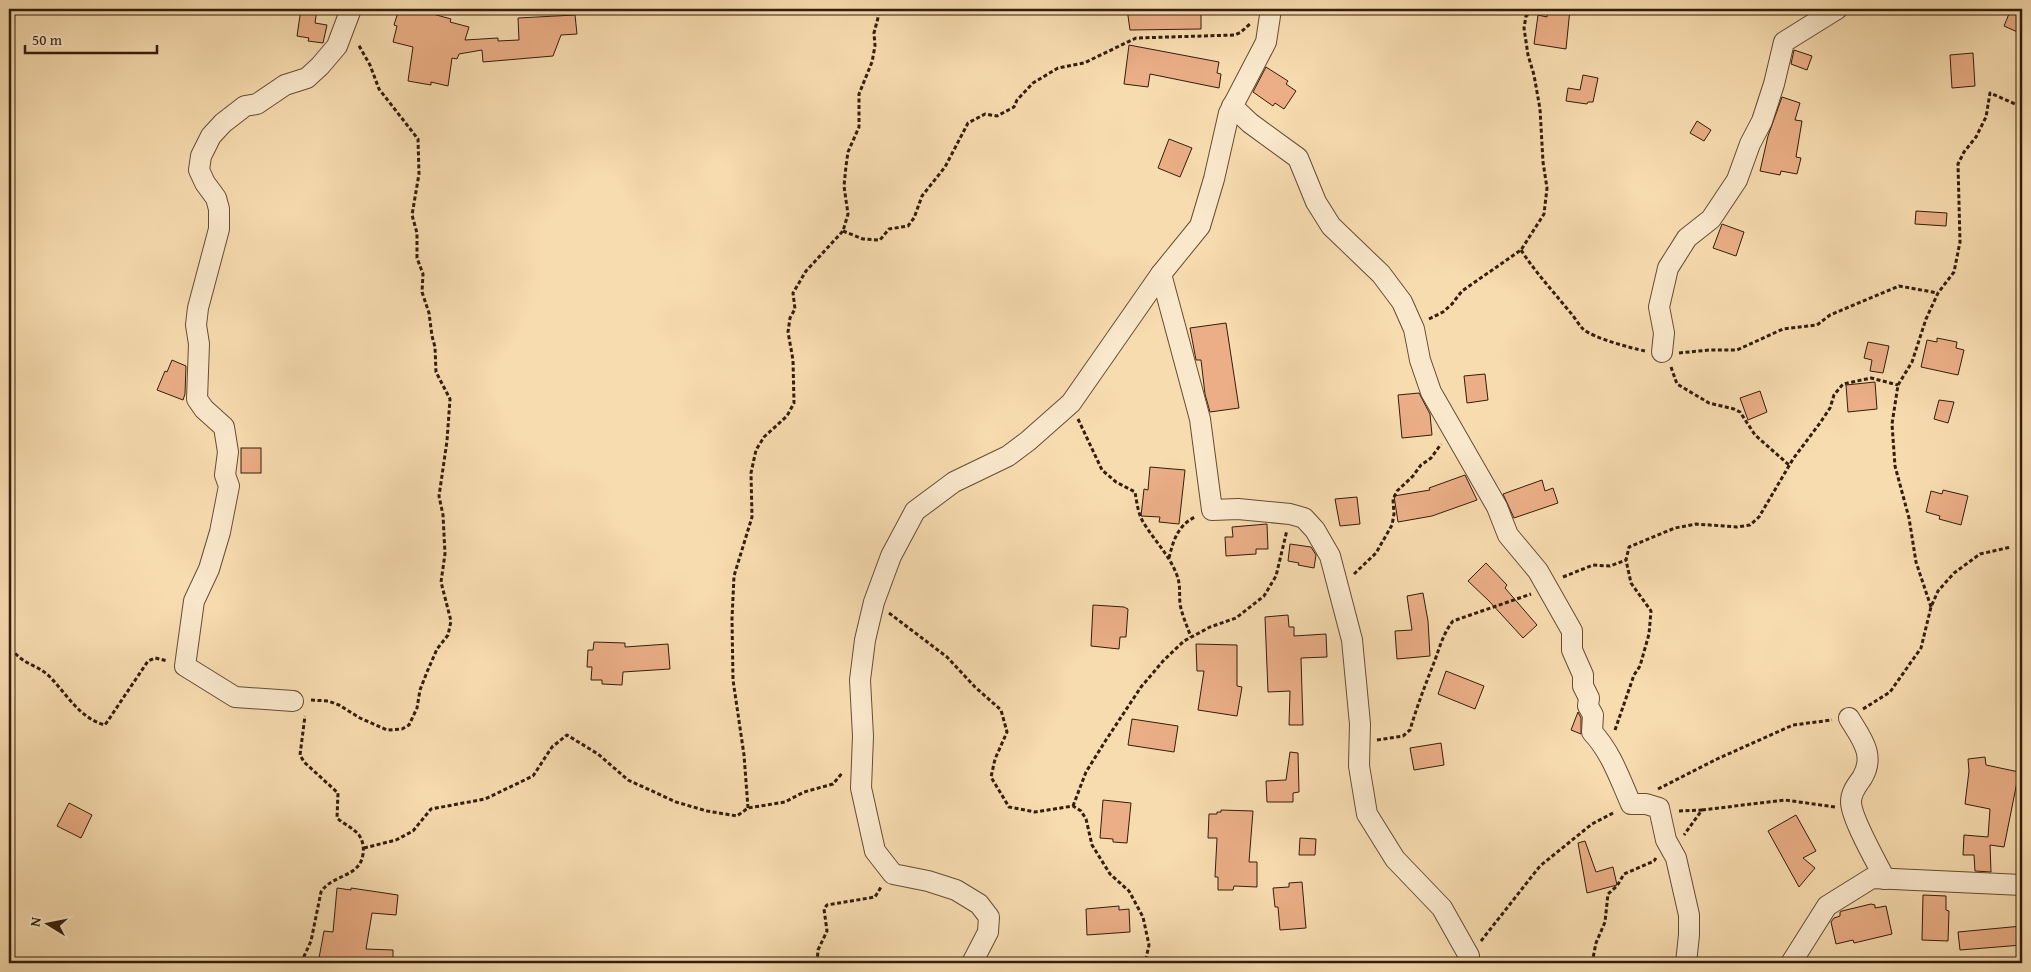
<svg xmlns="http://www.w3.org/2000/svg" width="2031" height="972" font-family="'Gentium Book Plus',serif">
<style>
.building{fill:#ebae86;stroke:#341d0b}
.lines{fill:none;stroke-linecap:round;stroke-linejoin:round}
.minor-casing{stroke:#654d34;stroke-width:22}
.path{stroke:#341d0b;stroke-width:3;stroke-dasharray:4 2.5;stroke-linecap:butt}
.minor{stroke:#fae8cc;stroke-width:20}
</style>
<rect width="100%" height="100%" fill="#f7dcb0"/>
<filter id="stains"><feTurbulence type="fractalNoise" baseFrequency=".004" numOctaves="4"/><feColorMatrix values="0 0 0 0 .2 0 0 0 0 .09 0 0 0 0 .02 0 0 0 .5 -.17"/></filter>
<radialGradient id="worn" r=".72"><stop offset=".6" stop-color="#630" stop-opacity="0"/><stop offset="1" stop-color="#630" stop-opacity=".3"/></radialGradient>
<g class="building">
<polygon points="301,9 317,9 315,23 327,25 323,43 308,41 309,38 297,36"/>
<polygon points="399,9 434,9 433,14 451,19 450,22 469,27 465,40 498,38 498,41 519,40 518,18 575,15 577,34 561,35 553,56 483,62 482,50 459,54 457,59 452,58 448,86 431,82 431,85 408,81 413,47 393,42 397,26 394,25"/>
<polygon points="1127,9 1201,9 1201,29 1130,30"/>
<polygon points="1548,9 1570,9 1566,49 1534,44 1538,15 1547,17"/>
<polygon points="2011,9 2022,9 2022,34 2004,26"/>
<polygon points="1129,45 1219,62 1217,73 1221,74 1219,88 1150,74 1148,87 1124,84"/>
<polygon points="1794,50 1812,56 1807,70 1791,64"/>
<polygon points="1973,53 1975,86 1952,88 1950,55"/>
<polygon points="1266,67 1288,81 1286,84 1296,91 1284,109 1275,103 1273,106 1253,92"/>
<polygon points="1583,75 1598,78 1593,102 1588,102 1587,104 1566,101 1568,88 1580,90"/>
<polygon points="1782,97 1800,103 1795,120 1802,121 1796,157 1801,158 1797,174 1781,171 1780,175 1760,171 1768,136"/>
<polygon points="1697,121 1711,130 1704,141 1690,133"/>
<polygon points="1169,139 1192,148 1180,177 1158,168"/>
<polygon points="1916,211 1947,213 1946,226 1915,224"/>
<polygon points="1722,224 1744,232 1736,256 1713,248"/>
<polygon points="1226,323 1239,408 1210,412 1205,394 1201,360 1196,360 1190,328"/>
<polygon points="1937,338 1957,342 1956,348 1964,350 1958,375 1921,367 1927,340 1937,342"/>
<polygon points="1868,342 1889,346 1883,373 1870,371 1872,360 1864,358"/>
<polygon points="172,360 186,366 185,394 183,400 157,390 165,371 167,372"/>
<polygon points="1485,374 1488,400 1467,403 1464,376"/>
<polygon points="1875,382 1877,409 1848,412 1846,385"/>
<polygon points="1760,391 1767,412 1748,420 1740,398"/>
<polygon points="1419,393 1430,414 1432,435 1402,438 1398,395"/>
<polygon points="1939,400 1954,402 1948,423 1934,419"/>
<rect x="241" y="448" width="20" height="25"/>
<polygon points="1150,467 1185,470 1179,524 1159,522 1160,517 1141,516 1144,489 1148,490"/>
<polygon points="1465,475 1477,500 1432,516 1398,522 1394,496 1430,490 1429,488"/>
<polygon points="1542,480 1545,491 1553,488 1558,503 1514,518 1503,494"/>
<polygon points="1943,490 1968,496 1961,525 1939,519 1940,516 1926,512 1931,491 1942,494"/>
<polygon points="1357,497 1360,524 1340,526 1335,499"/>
<polygon points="1267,524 1268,549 1256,549 1256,554 1226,556 1225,537 1233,537 1232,527"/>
<polygon points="1290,544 1311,547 1316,555 1314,568 1298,565 1299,563 1288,561"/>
<polygon points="1486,563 1507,585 1505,588 1537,625 1523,638 1489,601 1468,581"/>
<polygon points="1423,593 1428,621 1430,656 1397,659 1395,631 1412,630 1407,596"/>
<polygon points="1093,605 1124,607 1128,609 1126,637 1120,637 1119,649 1091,646"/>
<polygon points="1288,615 1289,627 1294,627 1294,636 1326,634 1327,657 1301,658 1303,725 1289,725 1290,691 1268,692 1265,617"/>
<polygon points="594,642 625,643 625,647 668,644 670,669 623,672 622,685 602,684 602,680 591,680 592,667 587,667 588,650 593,650"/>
<polygon points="1196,644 1237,645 1237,686 1242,687 1237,716 1198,710 1204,671 1197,671"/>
<polygon points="1446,671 1484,686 1475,709 1438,694"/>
<polygon points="1578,712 1581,718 1581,734 1571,730"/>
<polygon points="1132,719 1178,726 1174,752 1128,745"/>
<polygon points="1441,743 1444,765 1414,770 1410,748"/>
<polygon points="1290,752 1298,753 1299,792 1293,793 1293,802 1267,802 1266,781 1286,780"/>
<polygon points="1985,757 1986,765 2019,772 2004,847 1990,845 1991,872 1975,871 1974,855 1963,855 1964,835 1988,837 1990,809 1965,804 1969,771 1968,759"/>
<polygon points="1103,800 1131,803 1127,843 1113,842 1113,839 1100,838"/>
<polygon points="69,803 92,815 81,838 57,826"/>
<polygon points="1221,810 1253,811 1249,862 1257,862 1257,887 1234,886 1233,890 1218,890 1218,877 1215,877 1217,838 1208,838 1209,814 1217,814 1217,812 1221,812"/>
<polygon points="1796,815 1816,851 1803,858 1815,868 1799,887 1768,831"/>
<polygon points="1300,838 1316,839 1315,855 1299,855"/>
<polygon points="1585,841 1596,872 1613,867 1617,885 1587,893 1578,843"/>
<polygon points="1302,882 1306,928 1280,930 1278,907 1275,907 1273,888 1289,887 1289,883"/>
<polygon points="337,888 351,890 351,888 398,895 396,915 372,913 366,949 393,950 393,963 341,963 341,962 319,958 324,931 333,932"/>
<polygon points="1923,895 1946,896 1946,910 1949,911 1948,941 1922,940"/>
<polygon points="1871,904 1875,905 1875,908 1886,906 1892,934 1854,943 1853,940 1836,944 1831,922 1834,918 1840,916 1840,912 1842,911"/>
<polygon points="1119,906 1119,910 1129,909 1130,932 1087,935 1086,909"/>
<polygon points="2022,926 2022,945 1960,950 1958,932"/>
</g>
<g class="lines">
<defs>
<g id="minor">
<path d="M 1232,106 L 1250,123 L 1298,158 L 1316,202 L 1331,226 L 1381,274 L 1402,302 L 1414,329 L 1420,360 L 1431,392 L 1497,507 L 1508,535 L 1538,571 L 1572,631 L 1572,650 L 1583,675 L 1583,686 L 1589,698 L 1588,706 L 1593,715 L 1592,732 C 1611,752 1620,779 1631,804 L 1646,804 L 1659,808 L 1666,840 L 1676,858 L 1689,915 L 1689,935 L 1686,963"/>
<polyline points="1161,274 1200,419 1212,510 1238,509 1290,514 1304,518 1315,530 1330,556 1352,640 1360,724 1359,766 1367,814 1395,859 1442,908 1469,956 1469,963"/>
<polyline points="1662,352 1664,333 1659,307 1668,268 1687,238 1711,219 1737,180 1750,144 1762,121 1774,84 1784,42 1837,9"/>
<polyline points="293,701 235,697 185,666 194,601 209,569 220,532 229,486 225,475 228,452 224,427 204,409 197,399 199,344 196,325 198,308 219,229 219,209 216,198 205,183 199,170 201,156 211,136 223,123 245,106 257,104 285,85 307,78 320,66 337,46 351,9"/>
<path d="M 1849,718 C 1861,738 1876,755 1862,778 C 1857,785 1851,792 1851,802 C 1851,818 1877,863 1885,879"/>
<polyline points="972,963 988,932 989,917 979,904 956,890 928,881 893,874 875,851 861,788 863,736 860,680 865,640 874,602 891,556 915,511 954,482 1008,456 1028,441 1071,403 1161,274 1200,226 1214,179 1229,113 1266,42 1271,9"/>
<polyline points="1791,963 1827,906 1872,878 2022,885"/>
</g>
</defs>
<use href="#minor" class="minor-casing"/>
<g class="path">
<polyline points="9,17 14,9"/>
<polyline points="843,231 863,239 880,240 889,229 908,226 914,218 922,196 945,167 968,123 985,114 997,116 1014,107 1017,100 1033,83 1058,68 1084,63 1136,38 1235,35 1241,32 1251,23"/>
<path d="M 1521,250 C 1536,273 1552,290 1569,311 C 1574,316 1578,324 1583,329 C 1593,338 1631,348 1645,351"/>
<polyline points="1429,319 1443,312 1452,304 1462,291 1521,250 1544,214 1547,188 1543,162 1540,109 1534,75 1528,55 1524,28 1526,16 1538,9"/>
<polyline points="1679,353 1709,350 1737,350 1783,329 1817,325 1830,315 1899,286 1938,293"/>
<polyline points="1671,367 1677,384 1709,403 1734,409 1740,412 1755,435 1789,465"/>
<path d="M 1078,419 L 1102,470 L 1116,482 L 1135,492 C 1137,503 1138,515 1145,525 C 1155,541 1169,555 1176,573 C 1181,584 1179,593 1180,604 C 1182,615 1187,626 1191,637"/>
<path d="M 1169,558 C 1173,541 1178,525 1195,517"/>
<polyline points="1354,574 1376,553 1392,525 1394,514 1393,499 1397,491 1413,476 1421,465 1431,458 1441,444"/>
<polyline points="1563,577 1593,565 1610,566 1626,560"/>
<polyline points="1931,607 1916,562 1909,518 1895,466 1892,424 1898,385 1912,362 1926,319 1938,293 1954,272 1960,242 1958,164 1964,152 1976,137 1986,117 1990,93 2022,107"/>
<polyline points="889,613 947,657 975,687 1001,710 1007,732 995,759 991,777 1009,807 1035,812 1073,806 1081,811 1086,819 1092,845 1110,874 1129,891 1143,917 1149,945 1145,963"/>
<path d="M 9,642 C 17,664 34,662 49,676 C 67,694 79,718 105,725 L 148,661 L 155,658 L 168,661"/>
<polyline points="311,700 328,701 339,705 360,718 387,730 402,729 409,725 417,708 420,690 427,672 437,649 448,635 451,621 441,582 445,554 443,515 439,496 447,441 450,399 436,372 435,347 432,336 429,313 422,292 423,274 417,258 417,233 412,215 419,174 418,139 379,89 370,65 358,44"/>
<polyline points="1863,709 1890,692 1921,648 1931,607 1938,591 1954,573 1980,554 2011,547"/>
<polyline points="1615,730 1634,675 1640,666 1649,634 1651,611 1631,583 1626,560 1629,547 1675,528 1696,524 1737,527 1750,525 1759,517 1793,459 1820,423 1830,408 1834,395 1843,384 1871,378 1898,385"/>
<path d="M 1377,740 L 1403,736 L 1410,730 C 1417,706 1426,683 1435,660 C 1440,646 1444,632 1453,621 L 1531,594"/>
<polyline points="1658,789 1717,759 1793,725 1832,720"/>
<polyline points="1073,806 1086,772 1106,740 1141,687 1164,660 1184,641 1210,627 1236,618 1264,596 1276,576 1287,530"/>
<polyline points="748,808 744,755 733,680 732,619 734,576 752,517 751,473 756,450 764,437 787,416 794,403 793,360 788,332 790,318 795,309 793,293 806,271 843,231 848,214 844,186 846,166 848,152 859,127 859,94 872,62 875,46 874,33 879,14 878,9"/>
<polyline points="1702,810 1785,800 1835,807"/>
<polyline points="1679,811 1702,810 1684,835"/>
<polyline points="364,848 396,840 413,831 431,809 485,799 533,776 552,747 567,735 598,754 628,780 676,802 707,811 737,816 748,808 785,802 804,792 833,784 843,772"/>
<polyline points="1481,941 1540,866 1592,824 1615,812"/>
<path d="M 301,963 L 311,941 L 321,892 C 332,874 360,878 363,854 C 364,848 363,841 359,835 C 353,828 344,824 337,818 L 338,793 L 304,762 L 300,755 L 305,716"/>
<polyline points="817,963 818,950 827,931 824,909 827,905 875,897 881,887"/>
<polyline points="1592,963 1596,943 1605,922 1608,894 1617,886 1624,874 1654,861 1656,858"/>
</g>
<use href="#minor" class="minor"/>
</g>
<rect width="2031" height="972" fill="none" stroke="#f7dcb0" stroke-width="30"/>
<rect x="10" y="10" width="2011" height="952" fill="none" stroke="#341d0b" stroke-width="2.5"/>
<rect x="15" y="15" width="2001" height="942" fill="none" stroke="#341d0b"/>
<g transform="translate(48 924) rotate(280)" stroke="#fae8cc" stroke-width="4" paint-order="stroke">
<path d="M0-4L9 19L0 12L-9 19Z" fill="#341d0b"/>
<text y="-8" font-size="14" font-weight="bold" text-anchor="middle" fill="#341d0b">N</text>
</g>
<path d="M25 45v8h132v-8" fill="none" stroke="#341d0b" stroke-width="2.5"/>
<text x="32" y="45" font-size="15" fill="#341d0b" stroke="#fae8cc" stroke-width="4" paint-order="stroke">50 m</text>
<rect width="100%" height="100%" filter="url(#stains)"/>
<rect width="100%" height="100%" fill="url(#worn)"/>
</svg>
